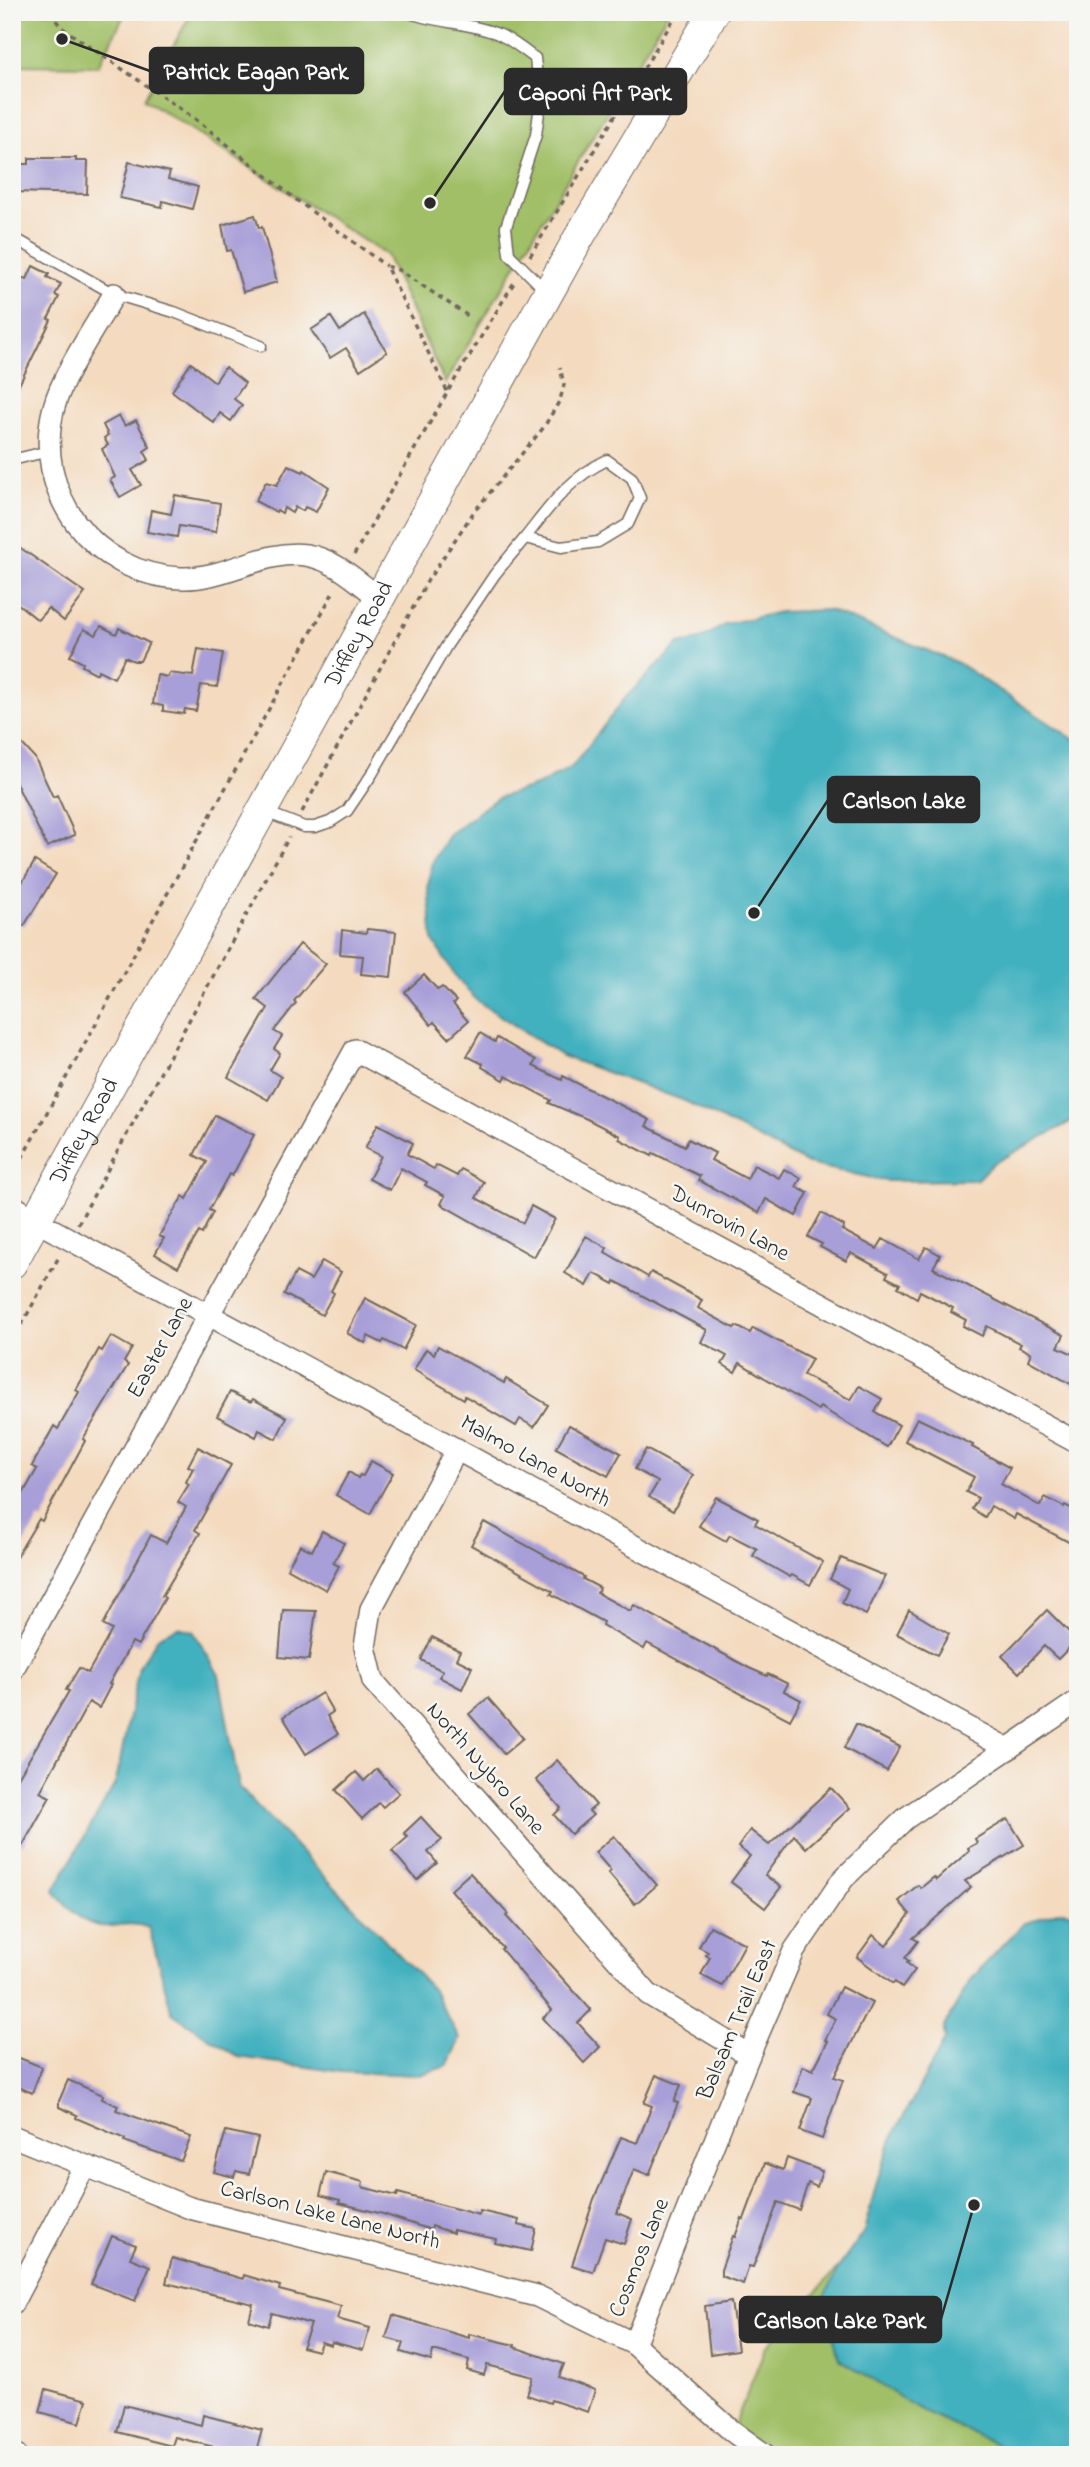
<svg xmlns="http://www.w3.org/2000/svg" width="1090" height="2467" font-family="'Indie Flower',sans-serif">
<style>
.green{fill:#a0bf66;stroke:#667548;stroke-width:2}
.water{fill:#43b1bf;stroke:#376e75;stroke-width:2}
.building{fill:#a89fd8}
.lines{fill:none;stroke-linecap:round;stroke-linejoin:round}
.lane-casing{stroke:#71685e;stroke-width:13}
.street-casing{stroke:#71685e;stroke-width:24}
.secondary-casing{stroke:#71685e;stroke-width:32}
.path{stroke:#71685e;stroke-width:3.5;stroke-dasharray:5 5;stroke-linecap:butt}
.lane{stroke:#fff;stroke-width:10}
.street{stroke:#fff;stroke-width:21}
.secondary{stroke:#fff;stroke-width:30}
.labels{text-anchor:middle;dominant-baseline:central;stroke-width:5;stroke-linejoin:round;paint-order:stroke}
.street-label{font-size:23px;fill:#2b2b2b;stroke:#f6f6f2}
.leader{fill:none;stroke:#2b2b2b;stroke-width:2.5}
.callout-dot{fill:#2b2b2b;stroke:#f6f6f2;stroke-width:2.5}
.callout{fill:#2b2b2b;stroke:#2b2b2b;stroke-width:2.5}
.callout-label{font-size:24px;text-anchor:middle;font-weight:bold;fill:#fff}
</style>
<rect width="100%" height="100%" fill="#f6f6f2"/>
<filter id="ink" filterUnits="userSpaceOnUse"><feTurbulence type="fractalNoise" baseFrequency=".0143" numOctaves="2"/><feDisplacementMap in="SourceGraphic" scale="14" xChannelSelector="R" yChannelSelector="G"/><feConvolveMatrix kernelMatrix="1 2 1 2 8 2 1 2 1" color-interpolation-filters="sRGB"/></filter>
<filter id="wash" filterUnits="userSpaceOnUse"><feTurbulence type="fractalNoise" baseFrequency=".00686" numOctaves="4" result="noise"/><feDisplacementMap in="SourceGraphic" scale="28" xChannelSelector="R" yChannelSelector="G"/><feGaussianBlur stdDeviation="1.57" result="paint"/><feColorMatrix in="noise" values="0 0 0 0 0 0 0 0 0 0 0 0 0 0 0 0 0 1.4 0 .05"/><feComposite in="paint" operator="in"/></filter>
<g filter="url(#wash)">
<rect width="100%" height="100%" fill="#f4dabe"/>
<g class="green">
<polygon points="12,12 126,12 98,66 12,65"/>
<polygon points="192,12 668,12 445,383 386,255 144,99"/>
<polygon points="1060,1911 1078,1913 1078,2455 773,2455 732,2431 765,2348 839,2267 864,2232 878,2178 895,2132 930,2072 945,2040 944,2027 972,1978 1023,1924"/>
</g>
<g class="water">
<polygon points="828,610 958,663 1078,742 1078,1118 992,1164 976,1180 886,1181 808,1164 685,1101 562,1056 476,1000 456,977 433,941 428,886 433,861 449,834 497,798 539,785 572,767 626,697 679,644 699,640 726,624 780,612"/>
<path d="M 178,1627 L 193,1631 L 219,1675 L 239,1787 L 432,1989 L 460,2039 L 447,2066 L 419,2075 L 342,2072 L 238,2057 L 172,2013 L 149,1928 C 127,1919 111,1930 95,1925 C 80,1921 61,1902 54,1890 L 116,1782 L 139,1667 L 159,1636 Z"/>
<polygon points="1060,1911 1078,1913 1078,2455 1020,2455 919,2409 839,2359 824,2299 839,2267 864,2232 878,2178 895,2132 945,2040 944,2027 972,1978 1023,1924"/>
</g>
<g id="blocks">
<g class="building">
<polygon points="29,158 76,158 76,161 88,161 87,194 14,192 14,164 29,164"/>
<polygon points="129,162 170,172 168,179 198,187 192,209 163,201 162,207 120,198"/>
<polygon points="255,215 259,228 262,227 277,282 243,292 231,250 227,251 222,225"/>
<polygon points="33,266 49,274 47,277 61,284 55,295 59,297 48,319 51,320 12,399 12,303 23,278 27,279"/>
<polygon points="364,314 387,352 360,370 346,348 330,358 311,330 331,317 340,331"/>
<polygon points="191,363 215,382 225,367 245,383 234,399 242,405 231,421 220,413 214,423 172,391"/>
<polygon points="119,416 125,426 136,420 150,447 144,451 149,460 132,470 141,485 120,497 110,480 115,477 102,449 108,445 104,438 108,435 103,425"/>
<polygon points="288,465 303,472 304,470 329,487 316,512 305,507 303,511 295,507 292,513 284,508 282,513 277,510 276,512 255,501 266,482 277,485"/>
<polygon points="175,495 220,503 216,532 179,526 177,537 147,532 151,510 171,514"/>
<polygon points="12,542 85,593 64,621 48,608 38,620 12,599"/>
<polygon points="101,626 116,634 119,628 149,643 140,661 134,661 125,657 114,678 98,670 97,674 82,666 83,663 70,656 84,629 96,635"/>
<polygon points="198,649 223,653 217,687 201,685 196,711 185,709 184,714 163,711 163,706 153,704 157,675 168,677 169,673 193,676"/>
<polygon points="12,733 35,758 53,797 57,795 75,835 47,847 12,775"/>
<polygon points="35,861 56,874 24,926 12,919 12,899"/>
<polygon points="367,929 396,932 391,977 361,974 363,956 340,954 342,930 366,933"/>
<polygon points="300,944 326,964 294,1001 296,1003 274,1031 282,1036 274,1049 280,1053 270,1070 281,1077 268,1100 228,1077 268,1008 256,999"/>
<polygon points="424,975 438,990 442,987 456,1001 453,1004 468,1021 449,1038 434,1022 431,1025 405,992"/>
<polygon points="480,1033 495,1042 497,1038 536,1060 533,1066 562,1080 563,1076 650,1120 646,1126 685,1146 688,1139 715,1153 711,1160 747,1179 754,1165 779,1178 784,1169 801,1178 796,1187 808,1193 796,1216 766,1199 759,1213 698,1180 700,1176 653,1153 652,1156 619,1139 620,1136 587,1119 549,1103 551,1100 506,1076 504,1080 482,1067 483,1064 467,1056"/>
<polygon points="215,1115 254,1135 232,1176 229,1174 209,1210 213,1212 202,1234 199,1232 178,1267 155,1254 164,1238 159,1236 183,1196 187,1199 207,1162 194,1155"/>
<polygon points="378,1124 413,1143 407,1154 434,1169 436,1165 457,1176 461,1169 484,1182 476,1198 523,1223 531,1206 555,1219 534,1257 441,1204 445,1196 425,1185 427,1182 401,1168 390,1190 369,1179 381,1156 365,1148"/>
<polygon points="821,1213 844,1226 842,1230 877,1249 883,1239 919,1259 926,1247 940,1255 933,1268 1064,1335 1058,1347 1073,1354 1078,1346 1078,1388 1028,1360 1031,1353 1019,1347 1021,1344 987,1326 982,1336 963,1326 966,1320 951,1312 953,1308 920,1291 917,1298 898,1287 900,1284 886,1277 888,1273 851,1253 846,1261 820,1247 822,1244 808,1237"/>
<polygon points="586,1236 607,1248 605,1252 648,1277 651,1272 702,1300 698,1308 734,1328 736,1326 750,1333 753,1328 812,1359 803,1375 851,1400 859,1386 882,1399 875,1412 899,1425 887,1447 820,1407 818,1410 740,1363 735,1372 722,1364 727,1356 701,1342 707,1330 615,1281 614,1284 594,1273 587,1286 565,1273"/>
<polygon points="322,1261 341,1272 331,1291 334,1293 322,1315 284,1294 296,1272 311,1280"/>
<polygon points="365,1298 416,1325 403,1350 384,1340 382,1343 368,1336 365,1343 347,1333"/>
<polygon points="111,1336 132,1348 124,1362 128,1365 83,1439 85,1441 42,1521 39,1519 12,1564 12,1513 37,1469 32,1466 54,1426 58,1429 79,1392 76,1390 99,1349 102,1351"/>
<polygon points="438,1346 504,1383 506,1379 548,1405 534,1427 520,1419 516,1426 465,1396 464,1399 414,1370 426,1349 434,1354"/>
<polygon points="230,1392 251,1402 253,1399 287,1417 276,1439 259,1430 256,1437 217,1416"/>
<polygon points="917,1418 973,1445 972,1447 1010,1468 1001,1484 1040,1506 1045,1497 1064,1507 1065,1505 1078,1512 1078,1547 1016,1514 1014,1519 991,1506 985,1517 972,1509 978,1498 966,1492 974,1477 905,1441"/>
<polygon points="569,1425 621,1453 608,1476 556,1448"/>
<polygon points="198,1447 231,1465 195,1530 200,1533 162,1596 165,1598 138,1645 132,1642 109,1684 111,1685 99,1708 89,1702 40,1792 50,1797 23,1845 12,1838 12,1788 69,1691 66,1690 79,1668 88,1673 112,1630 103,1625 151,1535 166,1543 186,1507 178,1502 189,1484 186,1482 193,1468 188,1466"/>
<polygon points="646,1449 693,1475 673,1511 649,1497 658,1482 635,1469"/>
<polygon points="371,1461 393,1473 370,1514 336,1495 349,1472 358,1478 360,1475 363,1476"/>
<polygon points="716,1497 758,1519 755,1524 823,1562 810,1585 792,1575 790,1577 753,1556 757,1549 730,1535 726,1541 699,1526"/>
<polygon points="484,1522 584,1577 583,1579 600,1588 597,1593 630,1611 634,1605 749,1668 767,1676 768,1674 788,1684 784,1691 801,1700 790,1720 647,1643 644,1649 602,1625 603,1622 551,1594 553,1591 471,1545"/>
<polygon points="322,1531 344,1543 333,1563 339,1566 326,1590 287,1568 300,1545 312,1551"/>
<polygon points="841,1558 885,1576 866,1615 842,1603 848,1589 830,1579"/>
<polygon points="283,1610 316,1611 309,1660 279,1657"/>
<polygon points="909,1610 949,1634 937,1655 897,1634"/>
<polygon points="1047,1610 1077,1640 1058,1659 1044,1646 1019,1673 1002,1656"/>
<polygon points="432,1637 460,1651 456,1659 472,1667 462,1689 439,1677 443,1671 421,1660"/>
<polygon points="322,1693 333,1712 327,1716 338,1734 306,1754 283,1717"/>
<polygon points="488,1698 523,1738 504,1754 469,1714"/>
<polygon points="856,1724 900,1747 887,1771 844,1748"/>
<polygon points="557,1760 596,1805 589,1811 593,1815 571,1834 554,1815 561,1808 536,1780"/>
<polygon points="377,1769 399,1793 383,1807 379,1803 362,1819 336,1790 356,1772 364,1781"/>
<polygon points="831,1788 850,1808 806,1848 794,1835 765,1875 781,1887 765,1908 731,1882 750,1856 738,1847 750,1830 769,1845"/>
<polygon points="421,1817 442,1840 428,1852 437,1863 417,1880 392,1851 408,1837 404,1833"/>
<polygon points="1008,1819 1024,1845 965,1881 971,1887 913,1938 918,1941 905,1958 909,1961 907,1963 915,1970 902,1988 895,1982 893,1984 857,1957 873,1935 886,1946 910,1914 899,1901 918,1885 921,1888 934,1877 936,1880 969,1851 968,1848 977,1843 975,1839"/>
<polygon points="614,1836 657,1885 635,1904 608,1873 611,1871 595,1852"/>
<polygon points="470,1873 508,1914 506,1916 591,2010 578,2023 600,2047 584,2063 543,2018 552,2010 501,1949 503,1948 451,1890"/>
<polygon points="710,1926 745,1944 722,1986 701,1975 710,1957 706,1955 708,1952 699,1947"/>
<polygon points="841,1987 872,2003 834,2077 843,2080 822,2139 800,2131 812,2098 794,2092 803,2066 813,2070 828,2041 825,2040 836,2019 827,2014"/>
<polygon points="12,2055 42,2067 32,2093 12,2084"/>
<polygon points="656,2075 681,2085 674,2102 678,2103 649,2175 634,2169 617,2213 632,2219 624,2244 605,2238 593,2272 572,2265 594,2199 621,2137 637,2143 652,2106 644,2103"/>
<polygon points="68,2080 103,2095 102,2099 118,2106 116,2110 191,2137 181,2161 124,2141 125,2139 76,2118 77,2115 59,2107 59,2101"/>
<polygon points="226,2131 258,2138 249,2174 236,2171 234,2177 214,2172"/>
<polygon points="787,2158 822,2171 817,2187 808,2183 799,2210 778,2202 753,2267 749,2266 743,2284 721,2276 721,2270 733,2236 735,2237 742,2218 744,2219 765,2163 783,2170"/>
<polygon points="326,2172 363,2182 362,2187 397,2196 398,2193 479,2215 480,2211 519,2220 518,2225 536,2229 531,2251 495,2243 496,2239 453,2230 453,2233 432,2226 431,2230 383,2214 339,2203 340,2200 320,2195"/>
<polygon points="112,2236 136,2245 130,2258 150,2266 135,2301 91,2284"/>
<polygon points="172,2258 243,2279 244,2275 280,2286 279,2290 341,2306 337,2319 370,2328 363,2350 332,2342 331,2345 321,2342 318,2351 302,2347 311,2324 272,2313 268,2326 249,2320 253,2304 166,2283"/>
<polygon points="731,2302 738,2350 710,2354 705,2306"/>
<polygon points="393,2315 469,2338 469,2334 515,2345 514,2347 564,2364 559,2377 595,2390 588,2412 551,2400 550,2403 527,2395 533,2377 487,2365 484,2375 467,2370 469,2360 437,2351 433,2351 431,2361 401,2352 404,2343 386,2338"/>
<polygon points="46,2389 87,2400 80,2423 40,2412"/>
<polygon points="124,2405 201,2425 203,2415 262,2430 255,2455 233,2455 234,2452 175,2437 172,2446 117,2432"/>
</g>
</g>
</g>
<g filter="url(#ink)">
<use href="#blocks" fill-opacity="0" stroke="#71685e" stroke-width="2"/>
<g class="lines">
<defs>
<g id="lane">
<path d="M 407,12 C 436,23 469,22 498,34 C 511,39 523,50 535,58 L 540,105 L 536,135 L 506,227 L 509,254 L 546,291"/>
<polyline points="12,237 114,294 174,312 261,346"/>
<polyline points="12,460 49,451"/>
<path d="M 607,460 L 632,478 L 640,498 L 628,524 L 598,542 L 561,547 L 525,538 C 551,505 568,479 607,460 Z"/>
<polyline points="263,811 304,827 315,827 330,822 347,811 372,774 447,645 495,574 525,538"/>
</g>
<g id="street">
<path d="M 114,294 C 96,326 63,373 54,407 C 31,492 94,575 181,578 C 224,580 264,549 306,555 C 334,559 357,581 379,598"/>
<polyline points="12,1205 36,1221 1008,1749"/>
<polyline points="457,1449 371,1609 365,1647 373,1681 648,1994 749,2055"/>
<polyline points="12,1671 355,1050 1078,1443"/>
<polyline points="12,2136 190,2208 537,2296 634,2344 732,2431 765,2455"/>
<polyline points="12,2304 84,2167"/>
<polyline points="634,2344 749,2055 794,1951 843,1879 906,1818 1078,1701"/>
<polyline points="12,2454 16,2455"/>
</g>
<g id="secondary">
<path id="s1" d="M 12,1263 L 578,239 L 714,12"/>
</g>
</defs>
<use href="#lane" class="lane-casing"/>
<use href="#street" class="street-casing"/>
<use href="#secondary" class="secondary-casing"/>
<g class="path">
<polyline points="50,12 61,27 198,121 299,202 386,266"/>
<polyline points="530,256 678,12"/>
<polyline points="447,391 386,266 399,270 471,318"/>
<polyline points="354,555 448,391 515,281"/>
<polyline points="302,812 428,580 473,513 544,427 560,400 564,385 560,367"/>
<polyline points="12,1176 335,589"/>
<polyline points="78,1224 289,837"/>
<polyline points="12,1342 60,1255"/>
</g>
<use href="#lane" class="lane"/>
<use href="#street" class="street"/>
<use href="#secondary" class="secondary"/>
</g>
</g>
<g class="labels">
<g class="street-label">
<text stroke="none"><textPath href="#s1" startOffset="718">Diffley Road</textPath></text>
<text stroke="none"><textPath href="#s1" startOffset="150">Diffley Road</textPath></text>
<text transform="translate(729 1224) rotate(29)">Dunrovin Lane</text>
<text transform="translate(161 1348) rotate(-61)">Easter Lane</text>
<text transform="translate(535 1462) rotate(29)">Malmo Lane North</text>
<text transform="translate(485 1769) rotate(49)">North Nybro Lane</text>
<text transform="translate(738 2020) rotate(-67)">Balsam Trail East</text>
<text transform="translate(330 2216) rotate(14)">Carlson Lake Lane North</text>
<text transform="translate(640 2258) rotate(-68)">Cosmos Lane</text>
</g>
</g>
<path class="leader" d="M62 39L150 71M430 203L505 91M754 913L828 800M974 2205L941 2319"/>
<g class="callout-dot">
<circle cx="62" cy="39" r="7"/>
<circle cx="430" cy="203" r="7"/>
<circle cx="754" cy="913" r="7"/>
<circle cx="974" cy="2205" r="7"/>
</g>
<g class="callout">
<rect x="150" y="48" width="213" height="45" rx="7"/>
<rect x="505" y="69" width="181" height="45" rx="7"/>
<rect x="828" y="777" width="151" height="45" rx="7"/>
<rect x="740" y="2297" width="201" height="45" rx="7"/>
</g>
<g class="callout-label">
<text x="256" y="79">Patrick Eagan Park</text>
<text x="595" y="100">Caponi Art Park</text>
<text x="904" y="808">Carlson Lake</text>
<text x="840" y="2328">Carlson Lake Park</text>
</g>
<rect width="1090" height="2467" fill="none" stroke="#f6f6f2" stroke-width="42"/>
</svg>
